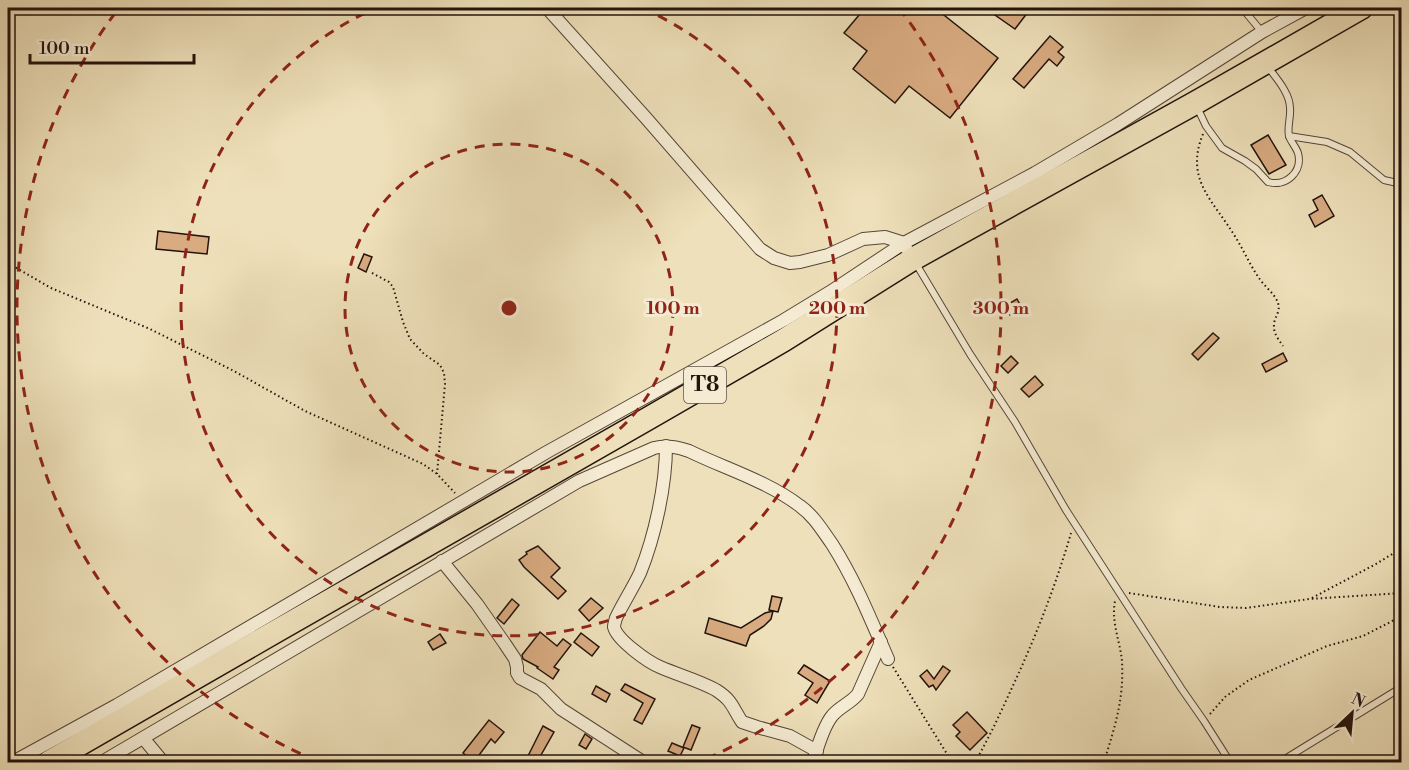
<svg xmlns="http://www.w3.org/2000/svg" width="1409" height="770" font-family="'Libre Bodoni',serif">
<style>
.building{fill:#d9ab81;stroke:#23130d;stroke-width:1.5}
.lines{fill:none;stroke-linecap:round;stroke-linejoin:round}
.lane-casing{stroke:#564638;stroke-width:8}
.street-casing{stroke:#564638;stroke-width:14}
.highway-casing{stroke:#23130d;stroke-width:25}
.path{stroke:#23130d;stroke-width:2;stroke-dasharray:1.5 3;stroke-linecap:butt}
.lane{stroke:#f4ebd2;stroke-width:6}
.street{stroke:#f4ebd2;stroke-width:12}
.highway{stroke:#eee0ba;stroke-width:22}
.ring{fill:none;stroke:#8f2418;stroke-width:3;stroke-dasharray:10 8}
.labels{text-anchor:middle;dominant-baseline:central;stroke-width:6;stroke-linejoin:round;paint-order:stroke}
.shield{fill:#f4ebd2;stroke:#625448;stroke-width:1.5}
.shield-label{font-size:21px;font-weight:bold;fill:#23130d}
.centre{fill:#8f2418;stroke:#f4ebd2;stroke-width:3}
.ring-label{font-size:18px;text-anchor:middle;font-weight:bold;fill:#8f2418;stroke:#f4ebd2;stroke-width:6;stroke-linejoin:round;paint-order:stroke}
</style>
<rect width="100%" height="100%" fill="#eee0ba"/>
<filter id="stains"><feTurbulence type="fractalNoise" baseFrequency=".00333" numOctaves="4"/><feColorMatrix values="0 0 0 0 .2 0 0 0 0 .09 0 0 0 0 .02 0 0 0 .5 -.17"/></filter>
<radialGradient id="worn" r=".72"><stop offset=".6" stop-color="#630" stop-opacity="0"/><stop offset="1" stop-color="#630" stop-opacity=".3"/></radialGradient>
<g class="building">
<polygon points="865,8 935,8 998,58 950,118 909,86 895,103 853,69 867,51 844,33"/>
<polygon points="985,8 1031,8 1015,29"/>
<polygon points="1050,36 1063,47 1058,52 1064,57 1057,66 1049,59 1024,88 1013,79"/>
<polygon points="1268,135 1286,165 1269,174 1251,145"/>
<polygon points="1322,195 1334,216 1315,227 1309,215 1318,210 1313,200"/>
<polygon points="158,231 209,237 207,254 156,249"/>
<polygon points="364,254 372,257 366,272 358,268"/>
<polygon points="1017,299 1022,308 1010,315 1005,306"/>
<polygon points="1213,333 1219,338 1198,360 1192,354"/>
<polygon points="1283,353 1287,361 1266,372 1262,364"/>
<polygon points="1011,356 1018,363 1008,373 1001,366"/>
<polygon points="1035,376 1043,385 1029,397 1021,389"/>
<polygon points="538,546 560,568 551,577 566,591 558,599 524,567 519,560 527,554 526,552"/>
<polygon points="772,596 782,598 778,612 773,611 771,619 764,626 750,635 746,646 705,633 709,618 741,628 765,613 773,611 769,610"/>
<polygon points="591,598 603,608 589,621 579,610"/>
<polygon points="512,599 519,605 504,624 497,618"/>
<polygon points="540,632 557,646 563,639 571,645 554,667 559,670 553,679 537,668 538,667 523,659 522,655"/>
<polygon points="581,633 599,647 592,656 574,642"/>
<polygon points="440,634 446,643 433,650 428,642"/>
<polygon points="804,665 830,681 817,703 805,695 813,683 798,673"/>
<polygon points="943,666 950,671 936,690 933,685 929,687 920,676 927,670 934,679"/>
<polygon points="625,684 655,699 642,724 634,720 643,703 621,690"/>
<polygon points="596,686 610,694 606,702 592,694"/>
<polygon points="967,712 987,733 970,750 956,736 960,732 953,725"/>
<polygon points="489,720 504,732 495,743 491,739 474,762 463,753"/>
<polygon points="692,725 700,728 691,750 683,747"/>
<polygon points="543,726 554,732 537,762 525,762"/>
<polygon points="585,734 592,739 586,749 579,745"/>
<polygon points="672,743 684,748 680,756 668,751"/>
</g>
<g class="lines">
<defs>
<g id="lane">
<polyline points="1242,8 1262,32"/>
<path d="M 1197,107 L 1206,126 L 1222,148 L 1245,161 L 1256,169 L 1268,182 C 1286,187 1303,172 1298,153 C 1296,147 1291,142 1289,136 C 1287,127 1291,117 1290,108 C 1290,93 1276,78 1268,67"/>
<polyline points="1289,136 1327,142 1350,152 1384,180 1402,184"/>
<polyline points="915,262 970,354 1015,422 1066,510 1181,688 1204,721 1230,762"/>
<polyline points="1280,762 1402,687"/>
</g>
<g id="street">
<polyline points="547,8 646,118 760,249 774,258 790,263 800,262 828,255 863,239 885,237 904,243 906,248"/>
<path d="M 666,446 C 666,485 655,536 640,573 C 633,588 623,603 616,618 C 615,622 614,624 614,627 C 617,640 648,662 660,667 C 678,675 698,680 716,690 C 733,701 732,707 742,722 L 757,727 L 790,736 L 817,751"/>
<polyline points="442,561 477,604 505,644 515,659 517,667 517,673 520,678 541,689 561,709 643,762"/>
<polyline points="144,739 163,762"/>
<polyline points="13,762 117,705 547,452 784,320 830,292 904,243 1035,173 1118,124 1262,32 1306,8"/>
<path d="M 102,762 L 579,481 L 654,448 C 667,445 677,447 689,451 C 726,469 767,481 800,506 C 814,516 822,530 832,544 C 855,580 871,620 888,659"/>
<path d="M 813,762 C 817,749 823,727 832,716 C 839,707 851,703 858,694 L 881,642"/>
</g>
<polyline id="highway" points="49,762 273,633 649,418 784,340 913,259 1195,103 1361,8"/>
</defs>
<use href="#lane" class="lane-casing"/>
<use href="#street" class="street-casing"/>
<use href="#highway" class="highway-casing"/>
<g class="path">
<path d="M 1203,134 C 1184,180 1214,201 1236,238 C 1244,251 1250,265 1259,278 C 1264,286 1275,294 1278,303 C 1281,312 1274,317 1274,325 C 1273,333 1279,340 1283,346"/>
<polyline points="8,263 51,288 150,329 234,371 305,411 423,464 437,474 455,493"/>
<polyline points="372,273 389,282 393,287 403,322 410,339 424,354 440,365 444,373 445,384 437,474"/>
<polyline points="1129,593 1220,607 1246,608 1309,599 1402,593"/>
<polyline points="1312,598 1376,564 1402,548"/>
<polyline points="893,667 952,762"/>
<polyline points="1210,714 1225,697 1249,680 1327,646 1363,636 1402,616"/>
<path d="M 975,762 C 988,740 999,716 1010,692 C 1034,641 1055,588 1071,533"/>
<path d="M 1104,762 C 1115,726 1124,700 1122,661 C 1120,641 1111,622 1115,601"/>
<polyline points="1205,762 1216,757"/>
</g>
<use href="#lane" class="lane"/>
<use href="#street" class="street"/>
<use href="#highway" class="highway"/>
</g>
<g class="ring">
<circle cx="509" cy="308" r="164"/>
<path d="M642 8A328 328 0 1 1 376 8"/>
<path d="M317 761A492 492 0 0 1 119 8M899 8A492 492 0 0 1 701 761"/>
</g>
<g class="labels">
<rect class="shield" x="684" y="367" width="42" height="36" rx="4.5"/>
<g class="shield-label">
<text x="705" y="385">T8</text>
</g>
</g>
<circle cx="509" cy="308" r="9" class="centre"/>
<g class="ring-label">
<text x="673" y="314">100 m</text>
<text x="837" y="314">200 m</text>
<text x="1001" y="314">300 m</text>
</g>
<rect width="1409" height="770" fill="none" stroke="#eee0ba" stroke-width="30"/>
<rect x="9" y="9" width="1391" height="752" fill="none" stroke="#23130d" stroke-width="3"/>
<rect x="15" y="15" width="1379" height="740" fill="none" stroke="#23130d" stroke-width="1.5"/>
<g transform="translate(1352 713) rotate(26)" stroke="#f4ebd2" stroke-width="4.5" paint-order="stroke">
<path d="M0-4.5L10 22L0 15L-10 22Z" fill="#23130d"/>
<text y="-9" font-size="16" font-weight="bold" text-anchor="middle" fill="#23130d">N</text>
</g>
<path d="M30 54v9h164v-9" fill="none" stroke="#23130d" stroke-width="3"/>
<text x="39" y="54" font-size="18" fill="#23130d" stroke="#f4ebd2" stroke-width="4.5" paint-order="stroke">100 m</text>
<rect width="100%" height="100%" filter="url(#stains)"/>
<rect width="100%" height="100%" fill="url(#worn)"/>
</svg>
